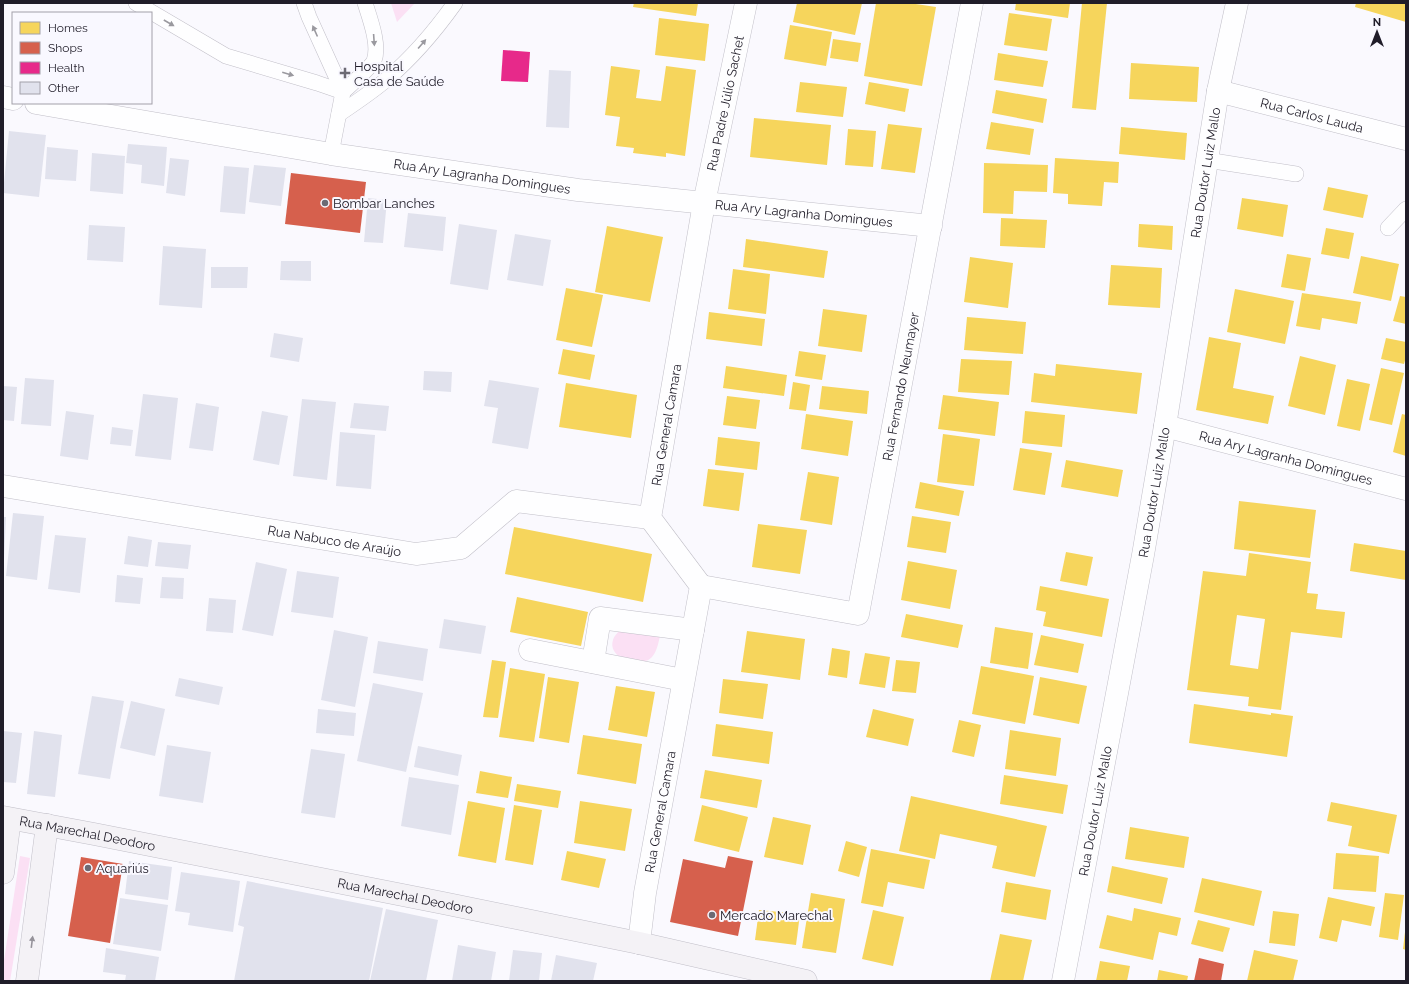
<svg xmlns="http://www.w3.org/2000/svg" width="1409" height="984" font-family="Raleway,sans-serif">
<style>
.green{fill:#fbe0f4}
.homes{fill:#f6d55c;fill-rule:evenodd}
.shops{fill:#d6604d}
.health{fill:#e7298a}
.building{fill:#e1e2ed}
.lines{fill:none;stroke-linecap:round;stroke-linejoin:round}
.lane-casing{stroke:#c1bfc8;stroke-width:16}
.street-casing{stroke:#c1bfc8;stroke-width:23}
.secondary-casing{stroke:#c1bfc8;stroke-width:23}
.lane{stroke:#fefeff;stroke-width:15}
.street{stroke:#fefeff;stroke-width:22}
.secondary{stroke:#f4f2f6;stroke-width:22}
.oneway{fill:#9a999f}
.oneway2{fill:#95929a}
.poi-dot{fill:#6c6a74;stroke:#f9f8ff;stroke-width:1.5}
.labels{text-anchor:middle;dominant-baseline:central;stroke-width:4;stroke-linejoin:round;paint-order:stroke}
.poi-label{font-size:13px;fill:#201d29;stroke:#f9f8ff;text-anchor:start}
.street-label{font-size:13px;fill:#201d29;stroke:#f9f8ff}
</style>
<rect width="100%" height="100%" fill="#faf9fe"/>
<g class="green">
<polygon points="391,3 415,3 397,22"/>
<path d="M 622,628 L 660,636 C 658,644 657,652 651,658 C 639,669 607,658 613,640 C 614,636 619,631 622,628 Z"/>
<polygon points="20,856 30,858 10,981 3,981 3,967"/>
</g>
<g class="homes">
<polygon points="634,3 698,3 696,16 633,7"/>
<polygon points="797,3 862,3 855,35 793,22"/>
<polygon points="876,3 909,3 936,7 922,86 864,76"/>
<polygon points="1016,3 1070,3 1068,18 1015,10"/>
<polygon points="1082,3 1107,3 1096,110 1072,108"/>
<polygon points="1356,3 1406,3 1406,22 1355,7"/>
<polygon points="1009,13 1052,19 1047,51 1004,45"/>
<polygon points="659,18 709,24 705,61 655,55"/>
<polygon points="790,25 832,32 826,66 784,59"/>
<polygon points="833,39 861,43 858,62 830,58"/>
<polygon points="998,53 1048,61 1043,87 994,80"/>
<polygon points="1131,63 1199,67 1197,102 1129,99"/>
<polygon points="611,66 640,70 636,98 661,101 666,66 696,70 685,156 666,153 666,157 633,153 634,148 616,146 620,117 605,115"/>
<polygon points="800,82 847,87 843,117 796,112"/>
<polygon points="869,82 909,89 905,112 865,104"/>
<polygon points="996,90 1047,99 1043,123 992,113"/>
<polygon points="754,118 831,125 827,165 750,157"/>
<polygon points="991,122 1034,129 1030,155 986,149"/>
<polygon points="888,124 922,128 915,173 881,169"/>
<polygon points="1121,127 1187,133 1185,160 1119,154"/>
<polygon points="848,129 876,131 873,167 845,165"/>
<polygon points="1055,158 1119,162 1118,183 1104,182 1102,206 1068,204 1068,194 1053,193"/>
<polygon points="984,163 1048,165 1047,192 1014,191 1013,214 983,213"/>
<polygon points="1328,187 1368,195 1363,218 1323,210"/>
<polygon points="1242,198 1288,205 1283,237 1237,229"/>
<polygon points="1001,218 1047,220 1045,248 1000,246"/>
<polygon points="1139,224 1173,226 1172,250 1138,247"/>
<polygon points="607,226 663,237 650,302 595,292"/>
<polygon points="1326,228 1354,233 1349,259 1321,254"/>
<polygon points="746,239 828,251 824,278 743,267"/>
<polygon points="1287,254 1311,258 1305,291 1281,287"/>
<polygon points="1361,256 1399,264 1391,301 1353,293"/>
<polygon points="970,257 1013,263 1008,308 964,302"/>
<polygon points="1111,265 1162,268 1160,308 1108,305"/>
<polygon points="733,269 770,274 766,314 728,309"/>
<polygon points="566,288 603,295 592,347 556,340"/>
<polygon points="1235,289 1294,301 1285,344 1227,332"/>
<polygon points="1302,293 1361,302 1357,324 1322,318 1320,330 1296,326"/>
<polygon points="1400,296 1406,297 1406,324 1393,321"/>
<polygon points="823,309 867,315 862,352 818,346"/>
<polygon points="709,312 765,319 762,346 706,339"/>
<polygon points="967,317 1026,322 1023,354 964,350"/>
<polygon points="1209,337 1241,343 1233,388 1274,396 1268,424 1196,410"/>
<polygon points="1386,338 1406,342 1406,357 1404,364 1381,359"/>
<polygon points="563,349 595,355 590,380 558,374"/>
<polygon points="799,351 826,355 822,380 795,376"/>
<polygon points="1300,356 1336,365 1325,415 1288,406"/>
<polygon points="961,359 1012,361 1009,395 958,392"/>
<polygon points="1056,364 1142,373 1137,414 1031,402 1034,373 1055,376"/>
<polygon points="726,366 787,375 784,396 723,388"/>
<polygon points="1381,368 1404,373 1392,425 1369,420"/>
<polygon points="1347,379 1370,384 1360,431 1337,426"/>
<polygon points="793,382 810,385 806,411 789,409"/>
<polygon points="566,383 637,395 631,438 559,427"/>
<polygon points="822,386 869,391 867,414 819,409"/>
<polygon points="943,395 999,402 995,436 938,429"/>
<polygon points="727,396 760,400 756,429 723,425"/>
<polygon points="1025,411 1065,415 1062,447 1022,443"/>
<polygon points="806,414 853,421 848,456 801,449"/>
<polygon points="1402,414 1406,415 1406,456 1393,452"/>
<polygon points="943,434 980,439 974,486 937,482"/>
<polygon points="718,437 760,442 757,470 715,465"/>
<polygon points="1020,448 1052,453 1045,495 1013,490"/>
<polygon points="1066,460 1123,470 1118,497 1061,487"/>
<polygon points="708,469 744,473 739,511 703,506"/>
<polygon points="808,472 839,477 832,525 800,520"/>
<polygon points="920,482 964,491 959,516 915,508"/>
<polygon points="1239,501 1316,510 1310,558 1234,549"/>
<polygon points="912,516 951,522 946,553 907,547"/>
<polygon points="758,524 807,530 800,574 752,567"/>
<polygon points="514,527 652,554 643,602 505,574"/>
<polygon points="1354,543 1406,551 1406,580 1350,571"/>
<polygon points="1066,552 1093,557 1087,586 1060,581"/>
<path d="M 1249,553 L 1311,562 L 1307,593 L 1318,594 L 1316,609 L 1345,612 L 1342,638 L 1291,632 L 1281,710 L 1248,706 L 1249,697 L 1187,690 L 1203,571 L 1246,576 ZM 1237,615 L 1265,619 L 1258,669 L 1230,665 Z"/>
<polygon points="908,561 957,570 950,609 901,600"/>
<polygon points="1040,586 1109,599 1102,637 1043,626 1046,612 1036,610"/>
<polygon points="517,597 588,612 581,646 510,632"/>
<polygon points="906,614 963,625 958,648 901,637"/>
<polygon points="995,627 1033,633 1028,669 990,663"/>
<polygon points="747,631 805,639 800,680 741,672"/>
<polygon points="1041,635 1084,644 1078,673 1034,665"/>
<polygon points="832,648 850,651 847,678 828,675"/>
<polygon points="865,653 890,657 885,688 859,684"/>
<polygon points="492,660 506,662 498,718 483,717"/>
<polygon points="896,660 920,662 916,693 892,691"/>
<polygon points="981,666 1034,676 1025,724 972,714"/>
<polygon points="510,668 545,674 534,742 499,737"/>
<polygon points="548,677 579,682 569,743 539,738"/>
<polygon points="1040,677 1087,686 1079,724 1033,715"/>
<polygon points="723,679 768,684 763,719 719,713"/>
<polygon points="616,686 655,692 647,737 608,730"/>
<polygon points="1194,704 1271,715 1271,713 1293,716 1287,757 1189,743"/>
<polygon points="873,709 914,719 908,746 866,737"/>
<polygon points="959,720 981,725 974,757 952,752"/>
<polygon points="716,724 773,732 769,764 712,756"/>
<polygon points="1010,730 1061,738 1056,776 1005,769"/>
<polygon points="583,735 642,744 636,784 577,774"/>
<polygon points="705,770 762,780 757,808 700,798"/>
<polygon points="480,771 512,777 508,798 476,793"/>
<polygon points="1004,775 1068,785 1063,814 1000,804"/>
<polygon points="517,784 561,791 558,808 514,801"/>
<polygon points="911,796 1047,826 1035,877 992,868 997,846 940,834 935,859 899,851"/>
<polygon points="468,801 505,808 496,863 458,856"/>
<polygon points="580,801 632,809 625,851 574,843"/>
<polygon points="1331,802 1397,815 1389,854 1348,846 1352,826 1327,821"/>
<polygon points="514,805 542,810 533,865 505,860"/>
<polygon points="702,805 748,817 739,852 694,841"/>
<polygon points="773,817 811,825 803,865 764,857"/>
<polygon points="1130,827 1189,837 1184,868 1125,859"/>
<polygon points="846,841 867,847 859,877 838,871"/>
<polygon points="871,849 930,860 924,889 888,882 883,907 861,903"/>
<polygon points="567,851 606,859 599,888 561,880"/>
<polygon points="1336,853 1379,856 1376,892 1333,889"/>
<polygon points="1112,866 1168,878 1162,904 1107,892"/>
<polygon points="1202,878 1262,891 1254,926 1194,912"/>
<polygon points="1006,882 1051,890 1046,920 1001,912"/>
<polygon points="811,893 845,899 836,953 802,948"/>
<polygon points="1385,893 1404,895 1398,940 1379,937"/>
<polygon points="1328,897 1375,907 1371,926 1342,920 1337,942 1319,938"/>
<polygon points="1134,908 1181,918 1177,936 1159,932 1153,960 1099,948 1107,915 1132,921"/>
<polygon points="759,910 800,914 796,945 755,940"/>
<polygon points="873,910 904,917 893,966 862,959"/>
<polygon points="1273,911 1299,914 1295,946 1269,943"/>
<polygon points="1198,920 1230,928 1223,952 1191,944"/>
<polygon points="1405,932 1406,932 1406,950 1403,949"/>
<polygon points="1000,934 1032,940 1023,981 990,981"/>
<polygon points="1254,950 1298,960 1293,981 1247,981"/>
<polygon points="1100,961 1130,966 1127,981 1096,981"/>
<polygon points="1159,970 1188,976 1187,981 1157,981"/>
</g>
<g class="shops">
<polygon points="291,173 366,182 360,233 285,224"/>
<polygon points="728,856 753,861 738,936 670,922 683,859 725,868"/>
<polygon points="81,857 123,864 110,943 68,936"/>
<polygon points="1199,958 1224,964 1221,981 1194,981"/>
</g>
<polygon class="health" points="503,50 530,52 528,82 501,81"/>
<g class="building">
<polygon points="549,70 571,71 569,128 546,127"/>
<polygon points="9,131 46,135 39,197 3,193"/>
<polygon points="128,144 167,147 164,186 141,183 142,165 126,163"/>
<polygon points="47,147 78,150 76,181 45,179"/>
<polygon points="92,153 125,156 123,194 90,191"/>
<polygon points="170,158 189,160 185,196 166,193"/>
<polygon points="254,165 286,168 281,206 249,202"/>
<polygon points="224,166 249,168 245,214 220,212"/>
<polygon points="368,198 387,200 383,243 364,242"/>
<polygon points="408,213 446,217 443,251 404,247"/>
<polygon points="459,224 497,230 488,290 450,284"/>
<polygon points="89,225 125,227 123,262 87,260"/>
<polygon points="515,234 551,240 543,286 507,280"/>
<polygon points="163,246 206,249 202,308 159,305"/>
<polygon points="281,261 311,261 311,281 280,280"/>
<polygon points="211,267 248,267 247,288 211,288"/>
<polygon points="274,333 303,338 299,362 270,357"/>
<polygon points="424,371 452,372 451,392 423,390"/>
<polygon points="25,378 54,380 51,426 21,424"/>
<polygon points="489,380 539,388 528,449 492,443 498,408 484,406"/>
<polygon points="3,386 17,387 14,421 3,420"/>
<polygon points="143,394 178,398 171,460 135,456"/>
<polygon points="302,399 336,402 327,480 293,476"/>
<polygon points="196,403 219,407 213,451 189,448"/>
<polygon points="354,403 389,406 386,431 350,428"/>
<polygon points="66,411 94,415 88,460 60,456"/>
<polygon points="262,411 288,416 279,465 253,460"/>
<polygon points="112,427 133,430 131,446 110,444"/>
<polygon points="340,432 375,435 371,489 336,486"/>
<polygon points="13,513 44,516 37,580 6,576"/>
<polygon points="3,517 6,517 4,559 3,559"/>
<polygon points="55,535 86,538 80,593 48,589"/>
<polygon points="128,536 152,540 148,567 124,564"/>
<polygon points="158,542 191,545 188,569 155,566"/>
<polygon points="256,562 287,569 273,636 242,630"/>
<polygon points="297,571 339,577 333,618 291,612"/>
<polygon points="117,575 143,578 140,604 115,602"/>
<polygon points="162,577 184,578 183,599 160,598"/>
<polygon points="209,598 236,600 233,633 206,631"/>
<polygon points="444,619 486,626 481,654 439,648"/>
<polygon points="334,630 368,637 355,707 321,700"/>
<polygon points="378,641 428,649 423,681 373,673"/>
<polygon points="179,678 223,687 219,705 175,696"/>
<polygon points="373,683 423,693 406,772 357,761"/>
<polygon points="92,696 124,701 110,779 78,774"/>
<polygon points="131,701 165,709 155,756 120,748"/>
<polygon points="318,709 356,713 354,736 316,733"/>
<polygon points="3,731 22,733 16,783 3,782"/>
<polygon points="34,731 62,735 55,797 27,794"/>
<polygon points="167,745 211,752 203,803 159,796"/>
<polygon points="418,746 462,755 458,776 414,767"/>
<polygon points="311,749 345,754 335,818 301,813"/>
<polygon points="409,777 459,785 451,835 401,826"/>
<polygon points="129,861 172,867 168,900 125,894"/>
<polygon points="181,872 240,881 233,932 188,925 190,913 175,911"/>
<polygon points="247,881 383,908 369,981 234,981 244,927 238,925"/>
<polygon points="120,898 168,905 161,951 113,944"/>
<polygon points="386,909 438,920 426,981 370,981"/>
<polygon points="458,945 496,952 491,981 452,981"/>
<polygon points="106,948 159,957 155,981 125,981 126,975 103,972"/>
<polygon points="513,950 542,953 539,981 509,981"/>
<polygon points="556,955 597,963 593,981 551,981"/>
</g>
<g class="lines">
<defs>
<g id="lane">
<polyline points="136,3 226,56 317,83 343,92"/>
<polyline points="304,3 309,17 343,92 331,154"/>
<path d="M 343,92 C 348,87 371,67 374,61 C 380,45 370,19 365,3"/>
<path d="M 339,114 C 355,103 372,92 387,79 C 413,57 435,31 455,3"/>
<polyline points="1207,160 1296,174"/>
<polyline points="1388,228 1406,209"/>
</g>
<g id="street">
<path id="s1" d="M 1218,91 L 1406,139"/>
<polyline points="3,97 13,99"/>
<path id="s2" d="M 36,103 L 331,154 L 578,190 L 931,226"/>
<path id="s3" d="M 1165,426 L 1406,489"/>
<path id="s4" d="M 3,486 L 416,554 L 461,548 L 516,501 L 650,518"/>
<path id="s5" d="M 701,586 L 858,614 L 972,3"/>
<polyline points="530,650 683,680"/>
<polyline points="593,662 600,618 693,630"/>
<path id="s6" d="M 639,943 L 645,893 L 701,586 L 650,518 L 704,203 L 746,3"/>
<path id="s7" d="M 1063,981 L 1143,555 L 1165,426 L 1218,91 L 1237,3"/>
</g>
<g id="secondary">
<path id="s8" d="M 3,817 L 94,834 L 443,903 L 639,943 L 806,981"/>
<polyline points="3,873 10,819"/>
<polyline points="27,981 47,825"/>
</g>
</defs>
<use href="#lane" class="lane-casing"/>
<use href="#street" class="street-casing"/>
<use href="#secondary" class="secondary-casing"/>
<use href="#lane" class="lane"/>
<use href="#street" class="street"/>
<use href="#secondary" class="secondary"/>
</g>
<defs><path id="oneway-solid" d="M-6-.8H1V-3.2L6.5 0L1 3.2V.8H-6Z"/></defs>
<g class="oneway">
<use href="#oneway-solid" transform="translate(169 23) rotate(30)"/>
<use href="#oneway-solid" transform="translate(315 31) rotate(-114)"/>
<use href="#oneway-solid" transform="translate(374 40) rotate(86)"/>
<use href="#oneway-solid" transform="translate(422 44) rotate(-49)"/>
<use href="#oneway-solid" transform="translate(288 74) rotate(16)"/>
</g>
<use class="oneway2" href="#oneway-solid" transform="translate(32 942) rotate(-83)"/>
<g class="poi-dot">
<path d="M343 67h4v4h4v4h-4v4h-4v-4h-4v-4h4z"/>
<circle cx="325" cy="203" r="4"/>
<circle cx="88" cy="868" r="4"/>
<circle cx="712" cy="915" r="4"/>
</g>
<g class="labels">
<g class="poi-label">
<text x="354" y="66">Hospital<tspan x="354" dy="15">Casa de Saúde</tspan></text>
<text x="333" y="203">Bombar Lanches</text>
<text x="96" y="868">Aquariús</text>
<text x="720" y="915">Mercado Marechal</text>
</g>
<g class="street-label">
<text stroke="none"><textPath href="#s6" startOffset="869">Rua Padre Júlio Sachet</textPath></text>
<text stroke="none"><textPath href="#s1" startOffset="97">Rua Carlos Lauda</textPath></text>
<text stroke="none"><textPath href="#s7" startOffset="821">Rua Doutor Luiz Mallo</textPath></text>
<text stroke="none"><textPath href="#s2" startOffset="452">Rua Ary Lagranha Domingues</textPath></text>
<text stroke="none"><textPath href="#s2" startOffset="776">Rua Ary Lagranha Domingues</textPath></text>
<text stroke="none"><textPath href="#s5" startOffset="391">Rua Fernando Neumayer</textPath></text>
<text stroke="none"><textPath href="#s6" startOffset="542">Rua General Camara</textPath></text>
<text stroke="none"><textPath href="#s3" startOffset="125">Rua Ary Lagranha Domingues</textPath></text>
<text stroke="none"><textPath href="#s7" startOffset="497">Rua Doutor Luiz Mallo</textPath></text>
<text stroke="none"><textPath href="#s4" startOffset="336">Rua Nabuco de Araújo</textPath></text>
<text stroke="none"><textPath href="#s6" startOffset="133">Rua General Camara</textPath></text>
<text stroke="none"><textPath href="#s7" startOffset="173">Rua Doutor Luiz Mallo</textPath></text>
<text stroke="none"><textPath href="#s8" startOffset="86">Rua Marechal Deodoro</textPath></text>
<text stroke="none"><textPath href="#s8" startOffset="410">Rua Marechal Deodoro</textPath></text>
</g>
</g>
<rect width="1409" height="984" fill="none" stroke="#201d29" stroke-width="8"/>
<rect x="12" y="12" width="140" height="92" fill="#f9f8ff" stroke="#a2a0a9"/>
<rect x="20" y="22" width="20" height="12" fill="#f6d55c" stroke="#a2a0a9"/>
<text x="48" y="32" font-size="12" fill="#201d29">Homes</text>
<rect x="20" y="42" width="20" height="12" fill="#d6604d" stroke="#a2a0a9"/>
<text x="48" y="52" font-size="12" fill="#201d29">Shops</text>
<rect x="20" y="62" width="20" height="12" fill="#e7298a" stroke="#a2a0a9"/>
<text x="48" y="72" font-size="12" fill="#201d29">Health</text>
<rect x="20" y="82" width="20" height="12" fill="#e1e2ed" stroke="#a2a0a9"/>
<text x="48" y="92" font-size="12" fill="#201d29">Other</text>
<g transform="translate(1377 32)" stroke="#f9f8ff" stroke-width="3" paint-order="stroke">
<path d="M0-3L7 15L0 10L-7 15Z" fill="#201d29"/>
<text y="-6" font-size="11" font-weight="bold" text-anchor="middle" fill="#201d29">N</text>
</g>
</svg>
